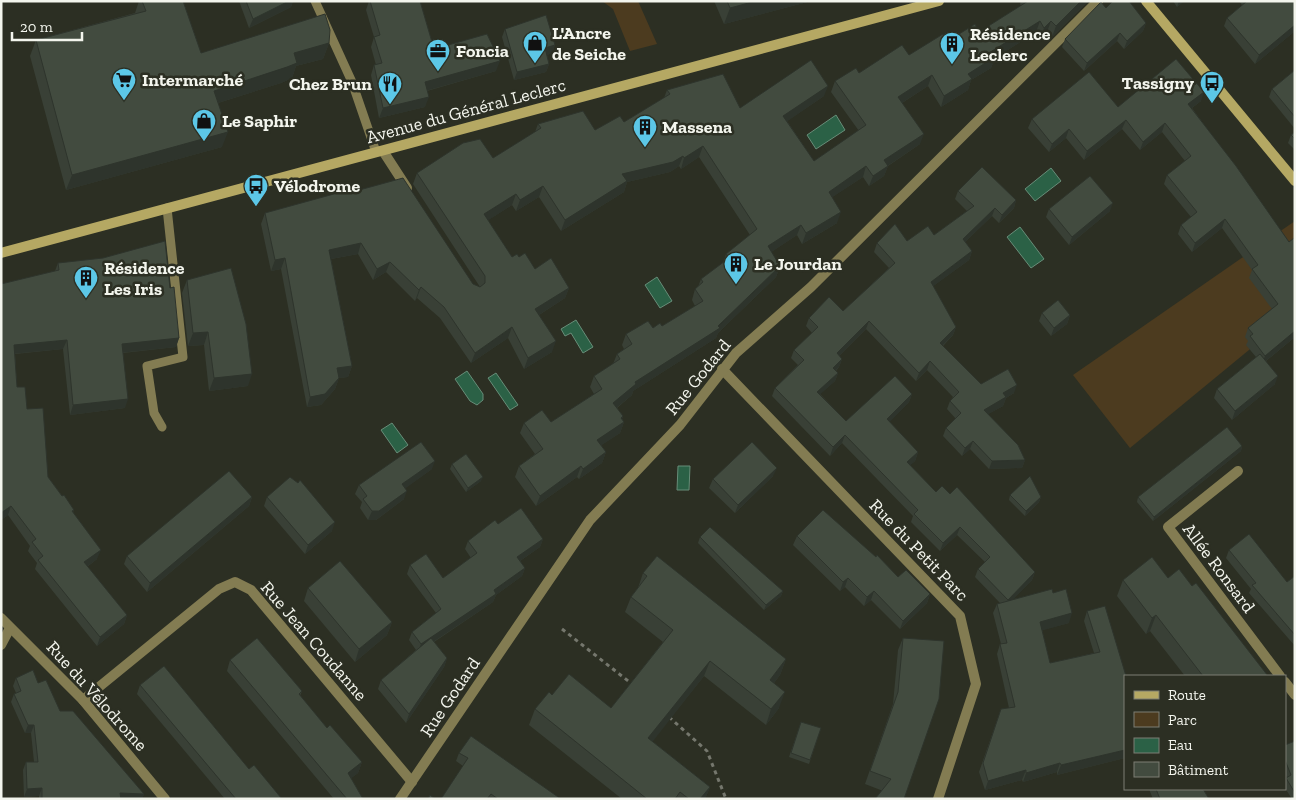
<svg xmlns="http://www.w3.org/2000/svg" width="1296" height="800" font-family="'Zilla Slab',serif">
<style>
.green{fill:#4c3b1f}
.water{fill:#2b6146;stroke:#678d78}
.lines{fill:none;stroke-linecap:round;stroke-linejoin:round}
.path{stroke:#75776d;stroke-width:3;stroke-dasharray:4 4;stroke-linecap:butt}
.lane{stroke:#837c52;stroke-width:9}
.street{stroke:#837c52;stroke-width:10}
.secondary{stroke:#b5a863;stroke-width:10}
.wall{fill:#394036}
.shaded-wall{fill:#2e342c}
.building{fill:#424b3f;stroke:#2e342c}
.labels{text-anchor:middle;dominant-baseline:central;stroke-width:5;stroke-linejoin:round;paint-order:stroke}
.poi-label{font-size:18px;font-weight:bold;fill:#f3f5ed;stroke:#2c2f23;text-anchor:start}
.street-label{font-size:18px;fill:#f3f5ed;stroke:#2c2f23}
</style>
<rect width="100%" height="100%" fill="#2c2f23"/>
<g class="green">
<polygon points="602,1 638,1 657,44 630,51 613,9"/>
<polygon points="1295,221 1295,312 1130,448 1073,375"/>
</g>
<g class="water">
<polygon points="836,115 845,130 816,149 807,135"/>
<polygon points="1051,168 1061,181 1035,201 1025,189"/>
<polygon points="1020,227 1044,259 1031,268 1007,237"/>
<polygon points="657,277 672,301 660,308 645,285"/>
<polygon points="576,320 593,347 583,353 571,333 565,336 561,329"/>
<polygon points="467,371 483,394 483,400 477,405 470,401 455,379"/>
<polygon points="496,373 518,405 510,410 488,378"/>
<polygon points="392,423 408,445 397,453 381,430"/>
<polygon points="678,466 690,466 689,490 677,490"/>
</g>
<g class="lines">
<g class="path">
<polyline points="562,629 632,684"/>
<polyline points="669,717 707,751 726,799"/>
</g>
<g class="lane">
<polyline points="315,1 352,82 376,152"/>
<polyline points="162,427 154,413 147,366 183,357 167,208"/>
</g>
<g class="street">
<polyline points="383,151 407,188"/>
<polyline points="722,369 960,616 976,684 938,799"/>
<polyline points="1238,471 1168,527 1280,676"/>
<polyline points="1,618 83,700 165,799"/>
<polyline points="1,645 10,628"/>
<polyline points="1285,682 1295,695"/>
<polyline points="83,700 219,589 235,582 251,590 412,782"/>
<polyline points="400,799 590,520 680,425 736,353 811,287 1098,1"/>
</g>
<g class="secondary">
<polyline points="1146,1 1295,181"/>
<polyline points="1,253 939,1"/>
</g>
</g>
<g class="wall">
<polygon points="139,1 183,1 201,53 329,43 323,59 296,66 292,78 281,83 218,103 222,147 66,190 30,56 36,40 135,13"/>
<polygon points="239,1 293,1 291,7 249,28"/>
<polygon points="369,1 420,1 434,49 496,71 427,91 425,107 379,118 371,75 374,65 376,65 371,47 374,37 366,10"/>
<polygon points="714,1 811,1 724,24"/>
<polygon points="1021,1 1088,1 1052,37 1047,32 1040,38 1036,32 995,58 991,68 971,80 968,90 941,107 928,86 902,103 920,144 888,166 884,176 869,186 863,177 832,197 837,223 802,244 797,235 771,252 780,266 776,277 718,333 716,338 633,391 632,395 617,408 623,416 622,419 624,422 620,433 601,445 606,452 602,463 579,479 577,477 536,506 515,477 519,466 535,454 520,433 524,423 551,422 594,394 590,387 594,376 613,364 617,354 624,349 622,345 626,334 662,326 695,306 692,300 695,289 698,287 701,279 723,263 726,254 750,235 699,157 681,169 679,166 670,172 627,182 624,192 561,231 539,197 516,211 512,205 488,220 512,257 519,257 535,269 569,288 565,298 539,315 552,352 524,369 508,338 471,363 440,318 417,298 415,301 386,272 373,280 358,254 331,259 352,366 348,377 339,378 335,389 321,405 307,407 281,269 271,271 261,224 265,213 352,192 473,284 480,287 413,184 417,173 493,158 535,132 538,124 595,130 624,122 664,98 667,90 740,108 824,96 787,121 814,161 859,131 831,92 835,81 948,41 979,32 1021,6 1020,4"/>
<polygon points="1173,1 1184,1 1177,7"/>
<polygon points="1239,1 1295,1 1295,31 1255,64 1224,26 1227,18 1242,5"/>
<polygon points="1106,8 1146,23 1143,31 1124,49 1117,41 1084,71 1062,47 1065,39"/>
<polygon points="505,29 555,45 552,53 547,55 549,64 546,72 514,80 502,37"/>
<polygon points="1295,70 1295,129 1269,97 1272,89"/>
<polygon points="1201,101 1192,108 1289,242 1295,238 1295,337 1266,361 1275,384 1232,420 1214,398 1217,389 1256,357 1246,345 1248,341 1245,337 1248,328 1272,309 1249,278 1252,270 1222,228 1192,252 1178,234 1181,225 1191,217 1164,184 1167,175 1185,161 1162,132 1140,150 1122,129 1084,160 1066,138 1049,152 1028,128 1032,119 1118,107"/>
<polygon points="1295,132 1295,150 1288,143 1291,135"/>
<polygon points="958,191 1016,200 1014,208 999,223 992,216 965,242 972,251 969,260 933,286 956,327 953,335 943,346 981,384 1014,393 1006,398 1003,406 988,414 1025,460 1022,468 989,469 970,449 962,456 943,436 946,428 956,419 947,409 950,401 953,397 927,370 916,381 866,329 839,356 842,359 839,367 836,371 838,373 835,381 820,394 846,421 912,394 909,402 889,422 918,452 915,461 910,465 936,492 950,494 1035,572 1032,580 1013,599 1053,593 1069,623 1042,630 1050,663 1094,653 1084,621 1087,611 1125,676 1125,758 1057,775 1057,772 1023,782 1022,780 985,790 979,772 1001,709 1009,708 997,654 1000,644 1001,644 993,613 997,604 1000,603 975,577 978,569 985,562 957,535 940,551 911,522 913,516 842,443 830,456 772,396 775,388 798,365 791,358 794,350 812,333 806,326 809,318 843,311 889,268 874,252 877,243 907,241 934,235 967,211 955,199"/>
<polygon points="1049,209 1110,211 1069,245 1046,217"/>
<polygon points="58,263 170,288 179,338 176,347 123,353 125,408 70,415 63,349 15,354 17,387 27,409 48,477 62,496 74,510 73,512 97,559 87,567 127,615 124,624 97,646 35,569 37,563 28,551 30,546 8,515 1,520 1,284 55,271"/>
<polygon points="187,280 248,386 209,391 204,345 188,346 182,293"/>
<polygon points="1042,313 1070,315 1067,324 1051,336 1039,321"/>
<polygon points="1242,446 1241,451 1153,521 1137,502 1138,497"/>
<polygon points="452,464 481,481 466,492 450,469"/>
<polygon points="432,469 405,488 404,499 376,520 368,520 360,508 362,502 355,494 359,485"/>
<polygon points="773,476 735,513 709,488 713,479"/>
<polygon points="1010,495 1041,497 1039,502 1025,516 1009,500"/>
<polygon points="252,497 249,506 147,592 124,564 127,556"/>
<polygon points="267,497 332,531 305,554 264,506"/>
<polygon points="498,524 543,539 540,547 520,561 525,568 522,576 496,595 493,602 434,642 447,658 444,667 406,723 378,689 381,680 416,650 409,640 412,632 436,613 407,574 410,565 443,578 471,558 465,549 468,541"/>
<polygon points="797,536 898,577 930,594 927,603 900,629 871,600 864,606 845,587 840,591 793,545"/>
<polygon points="700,537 783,591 781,596 764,610 698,543"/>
<polygon points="1229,550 1287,582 1295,576 1295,646 1249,593 1251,589 1226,558"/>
<polygon points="643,573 786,659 780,675 774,683 779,708 766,725 704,676 652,741 710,787 705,799 622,799 529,725 535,709 611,708 663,642 625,612 631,597 638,588"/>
<polygon points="1168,578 1192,586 1268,676 1185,676 1150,631 1146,634 1117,596 1123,580"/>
<polygon points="308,588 392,622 387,635 355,662 304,601"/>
<polygon points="903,638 904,799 865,784 893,704 898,650"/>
<polygon points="230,660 302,691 300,696 327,728 362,762 358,773 351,778 363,799 334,799 227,671"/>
<polygon points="16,678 38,683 60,711 144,794 142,799 39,799 39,796 24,797 23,770 26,762 34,762 31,733 25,733 11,702 14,694 16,693 13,686"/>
<polygon points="140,685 249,769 282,799 225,799 137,694"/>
<polygon points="801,722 821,728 809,764 789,757"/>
<polygon points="1295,741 1295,799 1292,799 1285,788 1285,782 1287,778 1285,773 1285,745"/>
<polygon points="459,753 561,799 441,799 463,766 456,761"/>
<polygon points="1149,789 1203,789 1209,799 1153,799"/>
</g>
<g class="shaded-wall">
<polygon points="289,1 293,1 291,7 249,28 253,19"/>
<polygon points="756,1 811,1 724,24 730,8"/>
<polygon points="1081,1 1088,1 1052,37 1056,26"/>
<polygon points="1179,1 1184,1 1177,7"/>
<polygon points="1040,21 1036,32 995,58 991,68 971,80 968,90 941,107 944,96 992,51"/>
<polygon points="1051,21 1047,32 1040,38 1044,28"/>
<polygon points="1146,23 1143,31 1124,49 1127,41"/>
<polygon points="1295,25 1295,31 1255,64 1259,55"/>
<polygon points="1120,33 1117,41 1084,71 1087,63"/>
<polygon points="329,43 323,59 296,66 292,78 281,83 208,106 214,91 294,53"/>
<polygon points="555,45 552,53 542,57 545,48"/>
<polygon points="500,61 496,71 422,92 425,82"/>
<polygon points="549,64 546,72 514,80 517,72"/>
<polygon points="932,75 928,86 894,108 898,97"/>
<polygon points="828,86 824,96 779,127 783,116"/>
<polygon points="1204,92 1201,101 1185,113 1188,104"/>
<polygon points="429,97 425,107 379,118 383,108"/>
<polygon points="1126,120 1122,129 1084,160 1087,151"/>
<polygon points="1165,123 1162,132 1140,150 1143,142"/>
<polygon points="1069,129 1066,138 1049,152 1052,144"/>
<polygon points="228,132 222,147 66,190 72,175"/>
<polygon points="924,134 920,144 880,171 884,160"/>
<polygon points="703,146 699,157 681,169 684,158"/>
<polygon points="683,156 679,166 670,172 627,182 624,192 561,231 565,220 622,174"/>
<polygon points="866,166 863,177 825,202 829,192"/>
<polygon points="888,166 884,176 869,186 873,176"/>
<polygon points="543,186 539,197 516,211 520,200"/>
<polygon points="516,194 512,205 481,225 484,214"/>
<polygon points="1016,200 1014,208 999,223 1002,215"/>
<polygon points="1113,203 1110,211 1069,245 1072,237"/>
<polygon points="995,208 992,216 960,247 963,239"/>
<polygon points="841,212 837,223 802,244 806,233"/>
<polygon points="1225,219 1222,228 1192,252 1195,243"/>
<polygon points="801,225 797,235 764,257 768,246"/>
<polygon points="361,243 358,254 325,260 329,250"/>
<polygon points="972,251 969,260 928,290 931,282"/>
<polygon points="285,258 281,269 271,271 275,260"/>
<polygon points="390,262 386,272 373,280 377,269"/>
<polygon points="780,266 776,277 718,333 716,338 633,391 632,395 609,414 613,403 635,382 718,326"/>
<polygon points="421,287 417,298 415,301 419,290"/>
<polygon points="569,288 565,298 531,320 535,309"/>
<polygon points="1070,315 1067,324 1051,336 1054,328"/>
<polygon points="869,321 866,329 834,361 837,353"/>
<polygon points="512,327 508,338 471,363 475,353"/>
<polygon points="956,327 953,335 937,351 940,343"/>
<polygon points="1295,331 1295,337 1262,364 1265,356"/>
<polygon points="208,332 204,345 188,346 193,333"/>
<polygon points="179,338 176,347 119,353 122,344"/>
<polygon points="67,340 63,349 11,354 14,345"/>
<polygon points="556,341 552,352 524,369 528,358"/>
<polygon points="842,359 839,367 830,376 833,368"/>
<polygon points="930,361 927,370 916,381 919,373"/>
<polygon points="352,366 348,377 339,378 335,389 321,405 307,407 310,397 337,368"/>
<polygon points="838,373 835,381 814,400 817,392"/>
<polygon points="252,374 248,386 209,391 214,378"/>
<polygon points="1278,376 1275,384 1232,420 1235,411"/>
<polygon points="1017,385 1014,393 1006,398 1003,406 981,418 984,410 1003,393"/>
<polygon points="912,394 909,402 884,428 887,419"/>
<polygon points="128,399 125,408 70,415 73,405"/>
<polygon points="623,416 620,425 624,422 620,433 593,451 597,440"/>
<polygon points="845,435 842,443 830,456 833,447"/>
<polygon points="973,441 970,449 962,456 965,448"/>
<polygon points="1242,446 1241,451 1153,521 1154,517"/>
<polygon points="606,452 602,463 579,479 583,469"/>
<polygon points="918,452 915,461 904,471 907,462"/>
<polygon points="1025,460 1022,468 989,469 992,461"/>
<polygon points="435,461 432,469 399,493 402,484"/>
<polygon points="581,466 577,477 536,506 540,496"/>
<polygon points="777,468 773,476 735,513 738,505"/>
<polygon points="483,477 481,481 466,492 468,488"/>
<polygon points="407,491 404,499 376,520 368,520 372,511"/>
<polygon points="252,497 249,506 147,592 150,583"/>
<polygon points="1041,497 1039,502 1025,516 1026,511"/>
<polygon points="11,506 8,515 1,520 1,513"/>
<polygon points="335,522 332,531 305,554 308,545"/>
<polygon points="960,527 957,535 940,551 943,543"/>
<polygon points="543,539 540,547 514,565 517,557"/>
<polygon points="101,550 97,559 80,572 84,562"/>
<polygon points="525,568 522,576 496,595 493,602 418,652 421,644 494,590"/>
<polygon points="1035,572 1032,580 1005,608 1008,600"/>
<polygon points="848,578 845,587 840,591 843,582"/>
<polygon points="783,591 781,596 764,610 766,605"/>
<polygon points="874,591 871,600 864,606 867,597"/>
<polygon points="930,594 927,603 900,629 903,621"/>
<polygon points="1072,613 1069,623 1037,632 1040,622"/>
<polygon points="127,615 124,624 97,646 100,637"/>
<polygon points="1156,615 1150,631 1146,634 1152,618"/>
<polygon points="392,622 387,635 355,662 359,649"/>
<polygon points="447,658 444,667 406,723 409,714"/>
<polygon points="786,659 780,675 764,696 770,680"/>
<polygon points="710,661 704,676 643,754 648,738"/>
<polygon points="785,692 779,708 766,725 771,709"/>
<polygon points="28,725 34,725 31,733 25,733"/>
<polygon points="1125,750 1125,758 1057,775 1061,765"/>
<polygon points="362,762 358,773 344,784 348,773"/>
<polygon points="1060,763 1057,772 1023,782 1026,773"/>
<polygon points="1026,770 1022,780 985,790 988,781"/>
<polygon points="710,787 705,799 700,799"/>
<polygon points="42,788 39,796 24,797 27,789"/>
<polygon points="120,793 144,794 142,799 118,799"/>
</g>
<g class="building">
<polygon points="142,1 183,1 201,53 325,14 330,30 329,43 294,53 297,63 287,67 214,91 228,132 72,175 36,40 146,11"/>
<polygon points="246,1 289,1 253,19"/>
<polygon points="370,1 420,1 434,49 487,34 500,61 425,82 429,97 383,108 374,65 382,63 374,37 380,35"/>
<polygon points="727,1 756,1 730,8"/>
<polygon points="1028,1 1081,1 1056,26 1051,21 1044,28 1040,21 992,51 995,57 968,74 972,79 944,96 932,75 898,97 924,134 884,160 888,166 873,176 866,166 829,192 841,212 806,233 801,225 768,246 780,266 718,326 720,328 635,382 636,384 613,403 623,416 621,418 624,422 597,440 606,452 583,469 581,466 540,496 519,466 543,449 524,423 542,410 551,422 602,389 594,376 620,359 617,354 632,344 626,334 648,321 653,328 660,323 662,326 703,301 695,289 703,282 701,279 729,258 726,254 757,229 703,146 684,158 683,156 673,162 622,174 627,181 565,220 543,186 520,200 516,194 484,214 512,257 517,254 519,257 525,253 535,269 551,258 569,288 535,309 556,341 528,358 512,327 475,353 444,307 421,287 419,290 390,262 377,269 361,243 329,250 352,366 337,368 339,378 325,394 310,397 285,258 275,260 265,213 352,189 352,192 403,178 473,284 480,287 485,283 485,276 417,173 463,143 480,139 493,158 541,128 538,124 583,111 595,130 620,116 624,122 670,94 667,90 723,74 740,108 811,60 828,86 783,116 814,161 866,125 835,81 856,68 859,73 902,45 909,55 943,34 948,41 975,24 979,32"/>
<polygon points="1113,1 1129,1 1146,23 1127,41 1120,33 1087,63 1065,39 1101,2 1106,8"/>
<polygon points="1247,1 1295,1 1295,25 1259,55 1227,18"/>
<polygon points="546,15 555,45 545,48 549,64 517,72 505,29"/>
<polygon points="1176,59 1204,92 1188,104 1236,166 1289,242 1294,238 1295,238 1295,331 1265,356 1250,336 1253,334 1248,328 1278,304 1252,269 1258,265 1225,219 1195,243 1181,225 1197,212 1167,175 1191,156 1165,123 1143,142 1126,120 1087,151 1069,129 1052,144 1032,119 1089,72 1118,107"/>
<polygon points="1295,70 1295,117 1272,89"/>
<polygon points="1295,132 1295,139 1291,135"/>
<polygon points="982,167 1016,200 1002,215 995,208 963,239 972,251 931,282 956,327 940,343 981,384 1008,369 1017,385 1003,393 1006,397 984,410 1018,445 1025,460 992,461 973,441 965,448 946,428 961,413 950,401 959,392 930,361 919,373 869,321 837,353 842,359 833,368 838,373 817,392 846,421 895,376 912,394 887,419 918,452 907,462 936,492 942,486 950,494 957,487 1035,572 1008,600 978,569 990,557 960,527 943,543 914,514 918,510 845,435 833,447 775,388 804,360 794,350 818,327 809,318 829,297 843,311 895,263 877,243 895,224 907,241 928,226 934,235 974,206 958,191"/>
<polygon points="1090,176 1113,203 1072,237 1049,209"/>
<polygon points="165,241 170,288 174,287 179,338 122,344 128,399 73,405 67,340 14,345 17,387 25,387 27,409 43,408 48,477 62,496 64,495 74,510 72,511 101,550 84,562 127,615 100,637 38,560 43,556 32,542 36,539 11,506 1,513 1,284 59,270 58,263 103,258"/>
<polygon points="231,268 246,324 252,374 214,378 208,332 193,333 187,280"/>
<polygon points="1058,300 1070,315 1054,328 1042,313"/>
<polygon points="1260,354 1278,376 1235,411 1217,389"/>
<polygon points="1227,427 1242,446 1154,517 1138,497"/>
<polygon points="421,442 435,461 402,484 407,491 379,511 372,511 363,499 367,496 359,485"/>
<polygon points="752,442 777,468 738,505 713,479"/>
<polygon points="466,454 483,477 468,488 452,464"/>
<polygon points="229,471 252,497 150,583 127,556"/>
<polygon points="1030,476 1041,497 1026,511 1010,495"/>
<polygon points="290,477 298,483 300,480 335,522 308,545 267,497"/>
<polygon points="521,508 543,539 517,557 525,568 494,590 496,594 421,644 412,632 441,609 410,565 426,554 443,578 477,553 468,541 495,520 498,524"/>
<polygon points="823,510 876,557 877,555 898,577 906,570 930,594 903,621 874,591 867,597 848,578 843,582 797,536"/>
<polygon points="710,527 783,591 766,605 700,537"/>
<polygon points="1249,534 1287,582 1295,576 1295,635 1252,585 1256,583 1229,550"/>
<polygon points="657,556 786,659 770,680 785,692 771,709 710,661 648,738 710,787 700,799 689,799 680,792 675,799 647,799 535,709 549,692 552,695 569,674 611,708 673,630 631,597 647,576 643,573"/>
<polygon points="1152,557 1168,578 1179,569 1192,586 1196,583 1268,676 1203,676 1156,615 1152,618 1123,580"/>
<polygon points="340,561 392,622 359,649 308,588"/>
<polygon points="1052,589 1053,593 1066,589 1072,613 1040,622 1050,663 1100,652 1087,611 1105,606 1126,676 1125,676 1125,750 1061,765 1060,763 1026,773 1026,770 988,781 983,763 1001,709 1015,707 1000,644 1007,643 997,604"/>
<polygon points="257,638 302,691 299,694 327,728 330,725 362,762 348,773 363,799 347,799 230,660"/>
<polygon points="431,638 447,658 409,714 381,680"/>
<polygon points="903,638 944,641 939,699 904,799 875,799 891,779 870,771 898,692"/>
<polygon points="164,666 249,769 254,765 282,799 236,799 140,685"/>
<polygon points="33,670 38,683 46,680 60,711 73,711 144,794 120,793 121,799 42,799 42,788 27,789 26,762 38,762 34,725 28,725 14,694 21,691 16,678"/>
<polygon points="801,722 821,728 810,760 791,753"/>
<polygon points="471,736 561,799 498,799 491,794 487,799 441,799 468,758 459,753"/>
<polygon points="1295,741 1295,793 1286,778 1291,775 1285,760 1285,745"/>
<polygon points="1156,789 1203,789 1209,799 1160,799"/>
<polygon points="430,795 435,799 428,799"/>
</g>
<defs>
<symbol id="shop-pin" viewBox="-11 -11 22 30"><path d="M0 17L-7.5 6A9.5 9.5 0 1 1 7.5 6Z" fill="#5cc7e7" stroke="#2c2f23"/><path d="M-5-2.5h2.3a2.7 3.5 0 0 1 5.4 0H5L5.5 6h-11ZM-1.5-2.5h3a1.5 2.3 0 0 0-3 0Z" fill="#111"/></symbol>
<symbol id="building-pin" viewBox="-11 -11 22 30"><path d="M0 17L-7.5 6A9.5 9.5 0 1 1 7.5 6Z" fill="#5cc7e7" stroke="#2c2f23"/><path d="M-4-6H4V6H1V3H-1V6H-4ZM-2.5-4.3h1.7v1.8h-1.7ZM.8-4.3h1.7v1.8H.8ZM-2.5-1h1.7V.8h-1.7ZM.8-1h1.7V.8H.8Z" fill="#111"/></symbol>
<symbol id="office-pin" viewBox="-11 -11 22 30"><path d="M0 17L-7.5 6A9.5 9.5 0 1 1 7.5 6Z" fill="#5cc7e7" stroke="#2c2f23"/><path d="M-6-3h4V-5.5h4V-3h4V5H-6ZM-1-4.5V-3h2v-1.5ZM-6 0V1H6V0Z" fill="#111"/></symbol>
<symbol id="supermarket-pin" viewBox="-11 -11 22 30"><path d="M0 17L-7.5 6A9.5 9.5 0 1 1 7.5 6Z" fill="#5cc7e7" stroke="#2c2f23"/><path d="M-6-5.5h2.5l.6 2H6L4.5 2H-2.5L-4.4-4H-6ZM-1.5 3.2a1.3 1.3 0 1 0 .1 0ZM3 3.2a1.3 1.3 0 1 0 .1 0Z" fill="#111"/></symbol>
<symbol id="bus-pin" viewBox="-11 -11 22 30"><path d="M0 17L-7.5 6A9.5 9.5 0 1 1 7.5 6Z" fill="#5cc7e7" stroke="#2c2f23"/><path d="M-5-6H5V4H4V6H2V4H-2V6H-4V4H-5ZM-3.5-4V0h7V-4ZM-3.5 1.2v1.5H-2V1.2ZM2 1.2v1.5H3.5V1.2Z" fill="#111"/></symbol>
<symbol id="restaurant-pin" viewBox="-11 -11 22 30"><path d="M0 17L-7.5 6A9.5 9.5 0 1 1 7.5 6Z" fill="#5cc7e7" stroke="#2c2f23"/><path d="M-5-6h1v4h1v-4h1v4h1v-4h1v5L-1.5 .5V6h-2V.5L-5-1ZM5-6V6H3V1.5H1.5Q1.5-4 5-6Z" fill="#111"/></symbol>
</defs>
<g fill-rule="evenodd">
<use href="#shop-pin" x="521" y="29" width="28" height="38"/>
<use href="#building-pin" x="938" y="30" width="28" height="38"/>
<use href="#office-pin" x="424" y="37" width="28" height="38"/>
<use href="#supermarket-pin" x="110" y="66" width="28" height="38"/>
<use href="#bus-pin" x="1198" y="69" width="28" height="38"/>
<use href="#restaurant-pin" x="376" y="70" width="28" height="38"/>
<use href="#shop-pin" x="190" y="107" width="28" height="38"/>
<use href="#building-pin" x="631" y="113" width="28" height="38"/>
<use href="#bus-pin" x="242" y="172" width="28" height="38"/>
<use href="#building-pin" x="722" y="250" width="28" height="38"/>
<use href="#building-pin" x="72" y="264" width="28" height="38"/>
</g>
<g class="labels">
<g class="poi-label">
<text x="552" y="33">L'Ancre<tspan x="552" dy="21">de Seiche</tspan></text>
<text x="970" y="34">Résidence<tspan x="970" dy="21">Leclerc</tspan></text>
<text x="456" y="51">Foncia</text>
<text x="142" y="80">Intermarché</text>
<text x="1194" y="83" text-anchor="end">Tassigny</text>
<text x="372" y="84" text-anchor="end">Chez Brun</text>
<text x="222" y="121">Le Saphir</text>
<text x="662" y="127">Massena</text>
<text x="274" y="186">Vélodrome</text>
<text x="754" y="264">Le Jourdan</text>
<text x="104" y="268">Résidence<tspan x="104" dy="21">Les Iris</tspan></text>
</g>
<g class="street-label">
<text transform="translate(466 111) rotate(-15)">Avenue du Général Leclerc</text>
<text transform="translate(698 377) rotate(-51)">Rue Godard</text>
<text transform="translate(919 550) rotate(46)">Rue du Petit Parc</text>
<text transform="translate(1219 568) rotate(53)">Allée Ronsard</text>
<text transform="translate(314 641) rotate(49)">Rue Jean Coudanne</text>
<text transform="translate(97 696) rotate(48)">Rue du Vélodrome</text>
<text transform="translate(450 697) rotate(-56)">Rue Godard</text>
</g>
</g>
<rect width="1296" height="800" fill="none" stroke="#f3f5ed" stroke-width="5"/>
<rect x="1124" y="675" width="162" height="115" fill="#2c2f23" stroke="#7c7e74"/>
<rect x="1134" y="691" width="25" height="8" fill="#b5a863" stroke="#7c7e74"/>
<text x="1168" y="700" font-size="15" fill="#f3f5ed">Route</text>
<rect x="1134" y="712" width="25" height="15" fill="#4c3b1f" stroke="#7c7e74"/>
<text x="1168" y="725" font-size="15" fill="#f3f5ed">Parc</text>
<rect x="1134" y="738" width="25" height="15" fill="#2b6146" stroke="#7c7e74"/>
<text x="1168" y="750" font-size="15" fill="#f3f5ed">Eau</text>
<rect x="1134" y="762" width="25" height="15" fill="#424b3f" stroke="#7c7e74"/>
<text x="1168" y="775" font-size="15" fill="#f3f5ed">Bâtiment</text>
<path d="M12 32v8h70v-8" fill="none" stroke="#f3f5ed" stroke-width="2.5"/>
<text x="20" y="32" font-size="15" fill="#f3f5ed" stroke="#2c2f23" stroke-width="4" paint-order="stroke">20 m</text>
</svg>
